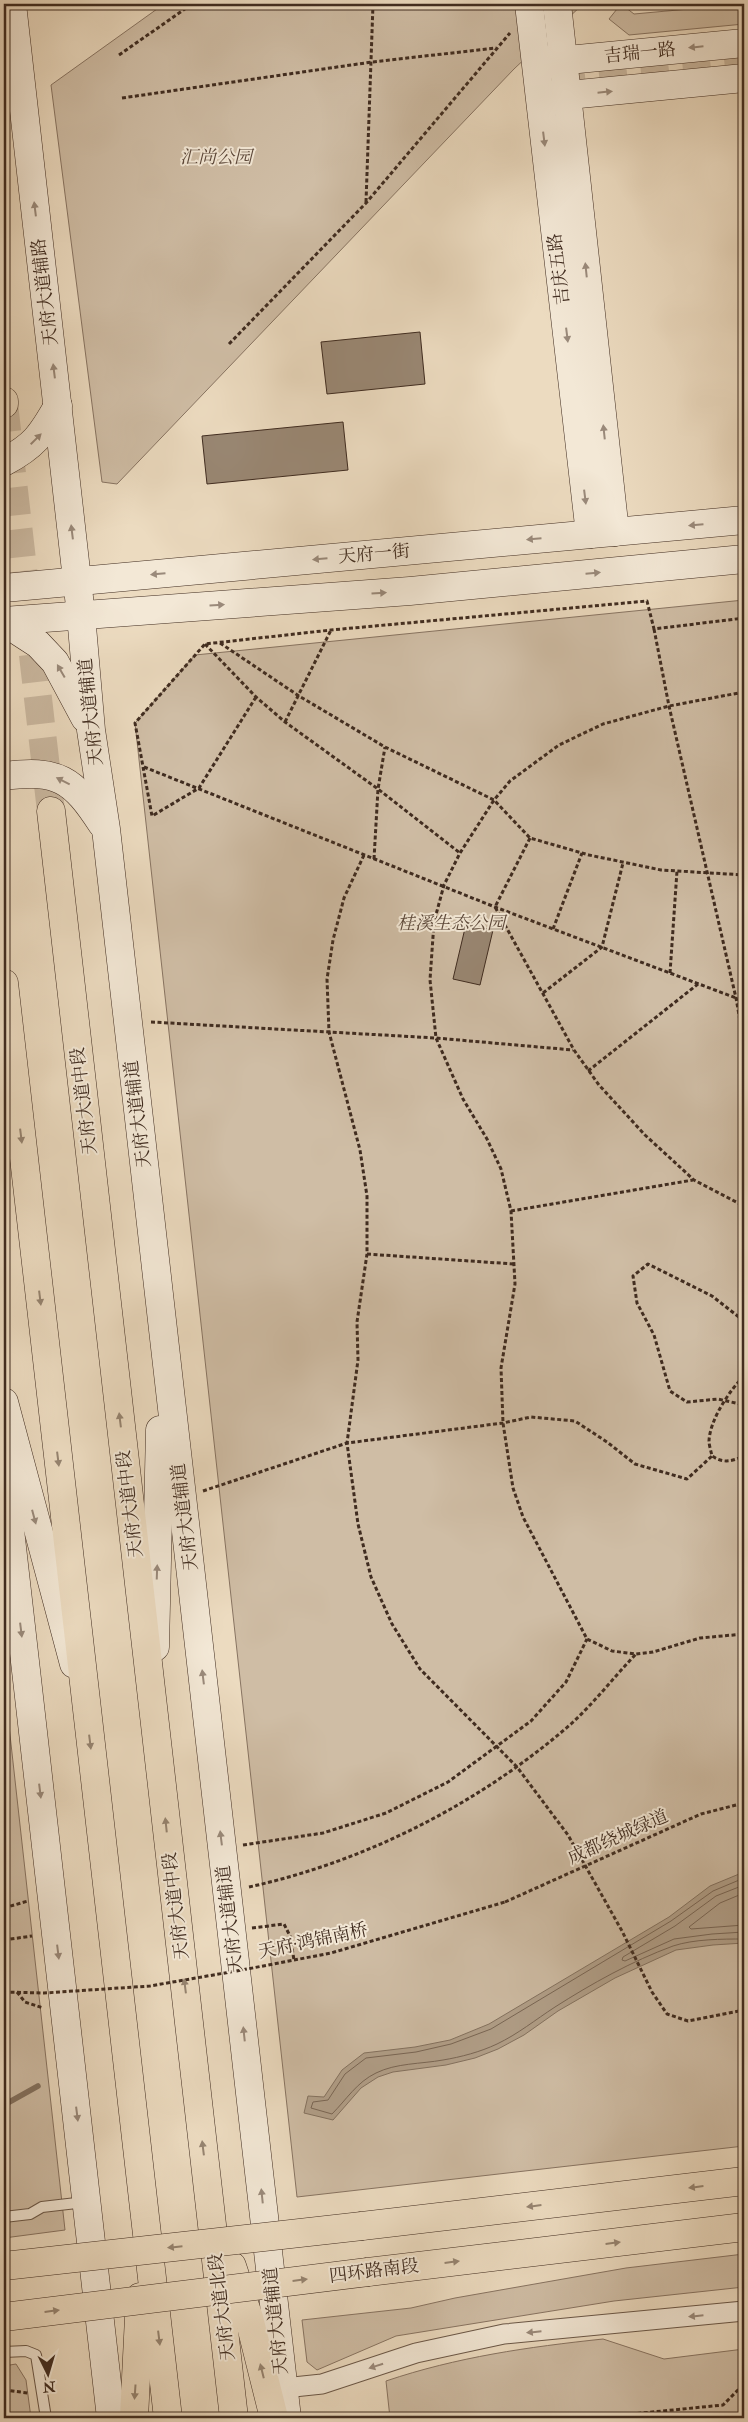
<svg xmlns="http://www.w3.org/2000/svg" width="748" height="2422" font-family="'IM FELL Double Pica','Noto Serif SC',serif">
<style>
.green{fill:#cfbda5;stroke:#887462}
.water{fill:#b2a08a;stroke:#847260}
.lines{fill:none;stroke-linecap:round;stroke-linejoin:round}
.shore{stroke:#796655;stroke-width:1}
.stream{stroke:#847260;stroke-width:5.5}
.building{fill:#998773;stroke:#402c20}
.secondary-tunnel{stroke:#cab8a0;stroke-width:28;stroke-dasharray:28 14;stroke-linecap:butt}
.primary-tunnel{stroke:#cab8a0;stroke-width:28;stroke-dasharray:28 14;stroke-linecap:butt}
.lane-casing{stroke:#6b5848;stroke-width:12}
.street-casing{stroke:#6b5848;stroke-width:21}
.secondary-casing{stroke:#402c20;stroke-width:29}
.primary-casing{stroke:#402c20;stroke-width:29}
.highway-casing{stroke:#402c20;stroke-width:29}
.path{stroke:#402c20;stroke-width:3;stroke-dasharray:4 2.5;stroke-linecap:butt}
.lane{stroke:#f3e8d6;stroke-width:10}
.street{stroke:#f3e8d6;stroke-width:19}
.secondary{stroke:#f3e8d6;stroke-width:28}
.primary{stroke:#ecdbc0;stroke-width:28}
.highway{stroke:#ecdbc0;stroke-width:28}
.highway-bridge-casing{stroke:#402c20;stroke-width:29;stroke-linecap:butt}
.path-bridge{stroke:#402c20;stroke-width:3;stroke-dasharray:4 2.5;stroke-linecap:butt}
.highway-bridge{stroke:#ecdbc0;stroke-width:28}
.oneway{fill:#9a8a7b}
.oneway2{fill:#968470}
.labels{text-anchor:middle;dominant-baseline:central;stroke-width:4;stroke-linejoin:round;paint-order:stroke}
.street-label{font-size:18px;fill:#402c20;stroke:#f3e8d6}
.park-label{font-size:18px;font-style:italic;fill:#5d493b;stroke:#f3e8d6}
</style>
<rect width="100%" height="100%" fill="#ecdbc0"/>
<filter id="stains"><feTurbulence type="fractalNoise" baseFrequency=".004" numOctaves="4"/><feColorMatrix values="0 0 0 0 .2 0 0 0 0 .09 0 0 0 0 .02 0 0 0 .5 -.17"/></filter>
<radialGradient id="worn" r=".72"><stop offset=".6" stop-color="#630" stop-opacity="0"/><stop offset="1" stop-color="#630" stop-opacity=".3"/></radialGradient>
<g class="green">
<polygon points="164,4 583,4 514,69 117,484 102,482 51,85"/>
<polygon points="621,4 634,14 744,4 744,24 629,35 609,19"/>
<polygon points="744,600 744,2146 297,2197 135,723 195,655"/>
<polygon points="4,1681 65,2230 4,2238"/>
<polygon points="744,2254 744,2287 614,2301 396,2336 317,2370 307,2362 302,2320 411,2308 455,2298 626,2268"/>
<path d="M 603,2339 L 664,2359 L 744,2349 L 744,2418 L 390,2418 L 386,2381 C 457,2357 528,2347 603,2339 Z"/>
<polygon points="16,2364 26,2380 31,2418 4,2418 4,2366"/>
</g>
<polygon class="water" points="744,1872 744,1943 713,1945 676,1950 615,1978 558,2011 524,2035 498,2049 475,2058 446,2065 393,2072 378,2077 361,2088 333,2120 304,2113 308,2096 324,2097 342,2070 364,2053 415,2047 450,2040 489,2024 669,1917 710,1886"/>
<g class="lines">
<g class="shore">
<path d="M 744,1878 L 713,1891 L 671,1921 L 491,2029 L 451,2044 L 416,2052 L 366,2058 L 345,2074 L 328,2100 L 313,2102 L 311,2108 L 332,2114 C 346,2100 357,2082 376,2073 C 396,2063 421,2064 443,2060 C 461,2057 480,2052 497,2044 C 518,2034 535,2020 555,2007 C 591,1984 632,1961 673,1946 C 694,1939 722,1939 744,1939"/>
<polyline points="744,1885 716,1896 675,1926 623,1957 622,1960 625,1961 674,1939 712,1934 744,1932"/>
<polyline points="744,1893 720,1903 689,1927 691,1929 744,1925"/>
</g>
<polyline class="stream" points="4,2105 38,2086"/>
</g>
<g class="building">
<polygon points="420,332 425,384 327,394 321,342"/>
<polygon points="343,422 348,470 207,484 202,436"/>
<polygon points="466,924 493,930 480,985 453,979"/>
</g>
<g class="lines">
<polyline class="secondary-tunnel" points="543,4 552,82 744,63"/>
<polyline class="primary-tunnel" points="4,404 51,811"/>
<defs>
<g id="lane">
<polyline points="4,2217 30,2214 42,2207 85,2202"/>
<polyline points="4,2352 26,2351 36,2355 46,2418"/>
</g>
<polyline id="street" points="284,2388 322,2384 416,2353 504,2334 744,2311"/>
<g id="secondary">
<polyline points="12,4 81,615 91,730 106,829 287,2418"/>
<polyline points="529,4 590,534"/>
<polyline points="557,4 615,532"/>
<polyline points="547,62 744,43"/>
<polyline points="548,97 744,78"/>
<path d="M 4,462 C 34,446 41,436 58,406"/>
<polyline points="4,588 744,520"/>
<polyline points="4,621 410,591 744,559"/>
<polyline points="4,622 38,644 55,662 85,718"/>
<path d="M 4,776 C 58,769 73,779 102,824"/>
<polyline points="4,1402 74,1664"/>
<polyline points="4,1477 111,2418"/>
<polyline points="155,1647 160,1430"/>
</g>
<g id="primary">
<polyline points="4,401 4,404"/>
<polyline points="51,811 234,2418"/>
<polyline points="4,983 168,2418"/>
<polyline points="232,2266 249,2318 274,2418"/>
<polyline points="134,2418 140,2297"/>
</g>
<g id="highway">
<polyline points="362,2226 744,2181"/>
<polyline points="368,2272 744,2227"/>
</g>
</defs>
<use href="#lane" class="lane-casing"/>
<use href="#street" class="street-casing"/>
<use href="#secondary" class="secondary-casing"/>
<use href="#primary" class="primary-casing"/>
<use href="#highway" class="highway-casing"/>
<g class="path">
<polyline points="119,55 192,4"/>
<polyline points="122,98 372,62 496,48"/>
<polyline points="366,202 373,4"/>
<polyline points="229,344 366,203 510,33"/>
<polyline points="654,629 669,706 736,998 744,1043"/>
<polyline points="220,643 299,696 385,747 494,800 530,838 589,855 661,870 744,875"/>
<polyline points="205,644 256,697 285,722 378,789 460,853"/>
<polyline points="744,692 669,706 603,724 559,745 510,781 494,800 460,853 444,885 434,922 430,980 436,1038 463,1099 487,1139 501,1169 511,1211 515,1284 501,1368 503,1423 513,1488 523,1517 587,1639 612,1651 636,1654 653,1652 700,1638 744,1634"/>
<polyline points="256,697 199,788 152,816 135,723 205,644 331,630 647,601 654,629 744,618"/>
<polyline points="285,722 331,630"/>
<polyline points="144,767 495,907 744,1001"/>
<polyline points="530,838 495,907 574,1050 599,1085 645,1135 694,1180 744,1206"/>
<polyline points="364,855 344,898 333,940 327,979 329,1032 360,1150 367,1196 367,1254 357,1322 358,1360 347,1443 358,1524 371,1577 392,1624 420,1669 517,1767 568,1835 622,1931 652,1992 667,2014 688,2021 744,2010"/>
<polyline points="374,859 378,789 385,747"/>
<polyline points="553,929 582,853"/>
<polyline points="670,973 677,871"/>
<polyline points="543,993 602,947 623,863"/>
<polyline points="151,1022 436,1038 573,1050"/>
<polyline points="588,1071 698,984"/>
<polyline points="511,1211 693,1180"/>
<polyline points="367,1254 514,1264"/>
<polyline points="744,1321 712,1296 648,1264 633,1276 637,1303 654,1335 670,1391 687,1402 718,1399 744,1405"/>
<path d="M 744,1376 C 730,1390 710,1419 709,1441 C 709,1445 711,1451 712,1456 C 724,1464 732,1461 744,1456"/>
<polyline points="203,1491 347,1443 503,1423 531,1417 575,1421 607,1442 635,1464 687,1479 712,1456"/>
<polyline points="243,1845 323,1833 386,1813 448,1782 531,1721 566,1682 587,1639"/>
<path d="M 249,1887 C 367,1861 480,1803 571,1724 C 594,1703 614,1677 636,1654"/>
<polyline points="505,1902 701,1814 744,1803"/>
<polyline points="4,1908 28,1901"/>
<polyline points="252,1928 284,1924 290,1936 294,1960"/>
<polyline points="4,1940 32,1936"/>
<polyline points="17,1992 25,2002 43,2008"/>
<polyline points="4,2390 28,2393"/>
<polyline points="592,2418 723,2405 744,2384"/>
</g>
<use href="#lane" class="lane"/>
<use href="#street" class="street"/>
<use href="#secondary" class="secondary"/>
<use href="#primary" class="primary"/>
<use href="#highway" class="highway"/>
<defs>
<g id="highway-bridge">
<polyline points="4,2266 362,2226"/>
<polyline points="4,2317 368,2272"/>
</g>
</defs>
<use href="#highway-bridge" class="highway-bridge-casing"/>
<polyline class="path-bridge" points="4,1992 44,1993 150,1986 242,1970 331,1953 505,1902"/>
<use href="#highway-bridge" class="highway-bridge"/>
</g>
<defs><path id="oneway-solid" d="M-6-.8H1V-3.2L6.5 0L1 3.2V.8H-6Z" transform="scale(1.25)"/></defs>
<g class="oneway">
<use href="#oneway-solid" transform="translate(696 47) rotate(174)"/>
<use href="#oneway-solid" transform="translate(605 92) rotate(-6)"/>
<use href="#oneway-solid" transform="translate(544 139) rotate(83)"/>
<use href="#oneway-solid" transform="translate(35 209) rotate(-97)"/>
<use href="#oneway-solid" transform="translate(586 270) rotate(-96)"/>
<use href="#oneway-solid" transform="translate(567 335) rotate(83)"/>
<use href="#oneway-solid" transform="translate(54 371) rotate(-97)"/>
<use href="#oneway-solid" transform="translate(604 432) rotate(-96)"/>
<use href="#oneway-solid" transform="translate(36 439) rotate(-45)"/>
<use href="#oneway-solid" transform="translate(585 497) rotate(83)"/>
<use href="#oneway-solid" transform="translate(696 525) rotate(175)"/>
<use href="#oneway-solid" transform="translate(72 532) rotate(-97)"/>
<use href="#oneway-solid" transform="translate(534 539) rotate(175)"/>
<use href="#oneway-solid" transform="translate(320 559) rotate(175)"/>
<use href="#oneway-solid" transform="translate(593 573) rotate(-5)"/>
<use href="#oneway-solid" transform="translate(158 574) rotate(175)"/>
<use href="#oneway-solid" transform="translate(379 593) rotate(-4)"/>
<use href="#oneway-solid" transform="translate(217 605) rotate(-4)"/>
<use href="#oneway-solid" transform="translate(61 671) rotate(-120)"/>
<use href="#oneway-solid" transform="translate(63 781) rotate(-153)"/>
<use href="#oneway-solid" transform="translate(34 1517) rotate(75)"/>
<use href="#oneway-solid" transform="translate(157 1572) rotate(-88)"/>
<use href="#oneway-solid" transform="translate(21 1630) rotate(83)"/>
<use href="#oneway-solid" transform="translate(203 1677) rotate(-97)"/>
<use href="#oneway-solid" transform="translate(40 1791) rotate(83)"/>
<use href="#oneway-solid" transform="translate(221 1838) rotate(-97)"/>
<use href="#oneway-solid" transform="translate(58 1952) rotate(83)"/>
<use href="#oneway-solid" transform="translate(244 2034) rotate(-96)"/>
<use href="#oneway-solid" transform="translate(77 2114) rotate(83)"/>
<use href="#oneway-solid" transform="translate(262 2196) rotate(-96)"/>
<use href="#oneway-solid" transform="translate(696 2316) rotate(174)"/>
<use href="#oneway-solid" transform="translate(534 2332) rotate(174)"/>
<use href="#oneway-solid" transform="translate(376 2366) rotate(162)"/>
</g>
<g class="oneway2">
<use href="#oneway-solid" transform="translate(21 1136) rotate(83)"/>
<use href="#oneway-solid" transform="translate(40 1298) rotate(83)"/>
<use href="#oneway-solid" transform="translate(120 1420) rotate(-97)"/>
<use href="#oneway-solid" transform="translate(58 1459) rotate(83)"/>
<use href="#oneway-solid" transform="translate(90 1742) rotate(83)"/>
<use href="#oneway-solid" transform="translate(166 1825) rotate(-96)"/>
<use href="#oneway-solid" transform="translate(185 1986) rotate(-97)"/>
<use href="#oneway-solid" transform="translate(203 2148) rotate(-97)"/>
<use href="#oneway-solid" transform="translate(696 2187) rotate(173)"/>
<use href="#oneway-solid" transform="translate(534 2206) rotate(173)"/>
<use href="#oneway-solid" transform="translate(613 2243) rotate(-7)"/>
<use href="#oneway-solid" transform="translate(175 2247) rotate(174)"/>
<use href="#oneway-solid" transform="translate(452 2262) rotate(-7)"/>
<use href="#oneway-solid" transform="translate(300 2280) rotate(-7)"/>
<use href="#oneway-solid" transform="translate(52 2311) rotate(-7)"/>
<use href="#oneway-solid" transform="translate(159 2338) rotate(83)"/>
<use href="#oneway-solid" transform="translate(262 2371) rotate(-104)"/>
<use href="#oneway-solid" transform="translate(135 2392) rotate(94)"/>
</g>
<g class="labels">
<g class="street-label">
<text transform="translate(640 53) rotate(-6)">吉瑞一路</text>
<text transform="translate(559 269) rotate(-97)">吉庆五路</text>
<text transform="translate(45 292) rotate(-97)">天府大道辅路</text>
<text transform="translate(374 554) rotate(-5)">天府一街</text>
<text transform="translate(91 712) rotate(-96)">天府大道辅道</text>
<text transform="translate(84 1101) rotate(-97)">天府大道中段</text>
<text transform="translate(138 1114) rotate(-97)">天府大道辅道</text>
<text transform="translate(130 1504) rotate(-97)">天府大道中段</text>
<text transform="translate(185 1517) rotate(-97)">天府大道辅道</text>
<text transform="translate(618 1837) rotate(-24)">成都绕城绿道</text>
<text transform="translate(176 1906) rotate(-97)">天府大道中段</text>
<text transform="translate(230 1919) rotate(-97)">天府大道辅道</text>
<text transform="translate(313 1941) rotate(-12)">天府·鸿锦南桥</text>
<text transform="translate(374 2271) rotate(-7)">四环路南段</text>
<text transform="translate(222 2307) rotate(-97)">天府大道北段</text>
<text transform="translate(276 2321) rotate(-96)">天府大道辅道</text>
</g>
<g class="park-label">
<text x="216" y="157">汇尚公园</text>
<text x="451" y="923">桂溪生态公园</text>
</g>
</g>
<rect width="748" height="2422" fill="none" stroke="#ecdbc0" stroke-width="20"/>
<rect x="5" y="5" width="738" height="2412" fill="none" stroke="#402c20" stroke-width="2.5"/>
<rect x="10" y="10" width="728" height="2402" fill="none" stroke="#402c20"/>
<g transform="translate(48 2374) rotate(175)" stroke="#f3e8d6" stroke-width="4" paint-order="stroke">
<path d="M0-4L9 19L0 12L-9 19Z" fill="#402c20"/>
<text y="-8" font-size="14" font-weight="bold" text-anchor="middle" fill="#402c20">N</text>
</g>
<rect width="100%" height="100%" filter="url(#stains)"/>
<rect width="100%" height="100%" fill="url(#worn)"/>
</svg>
